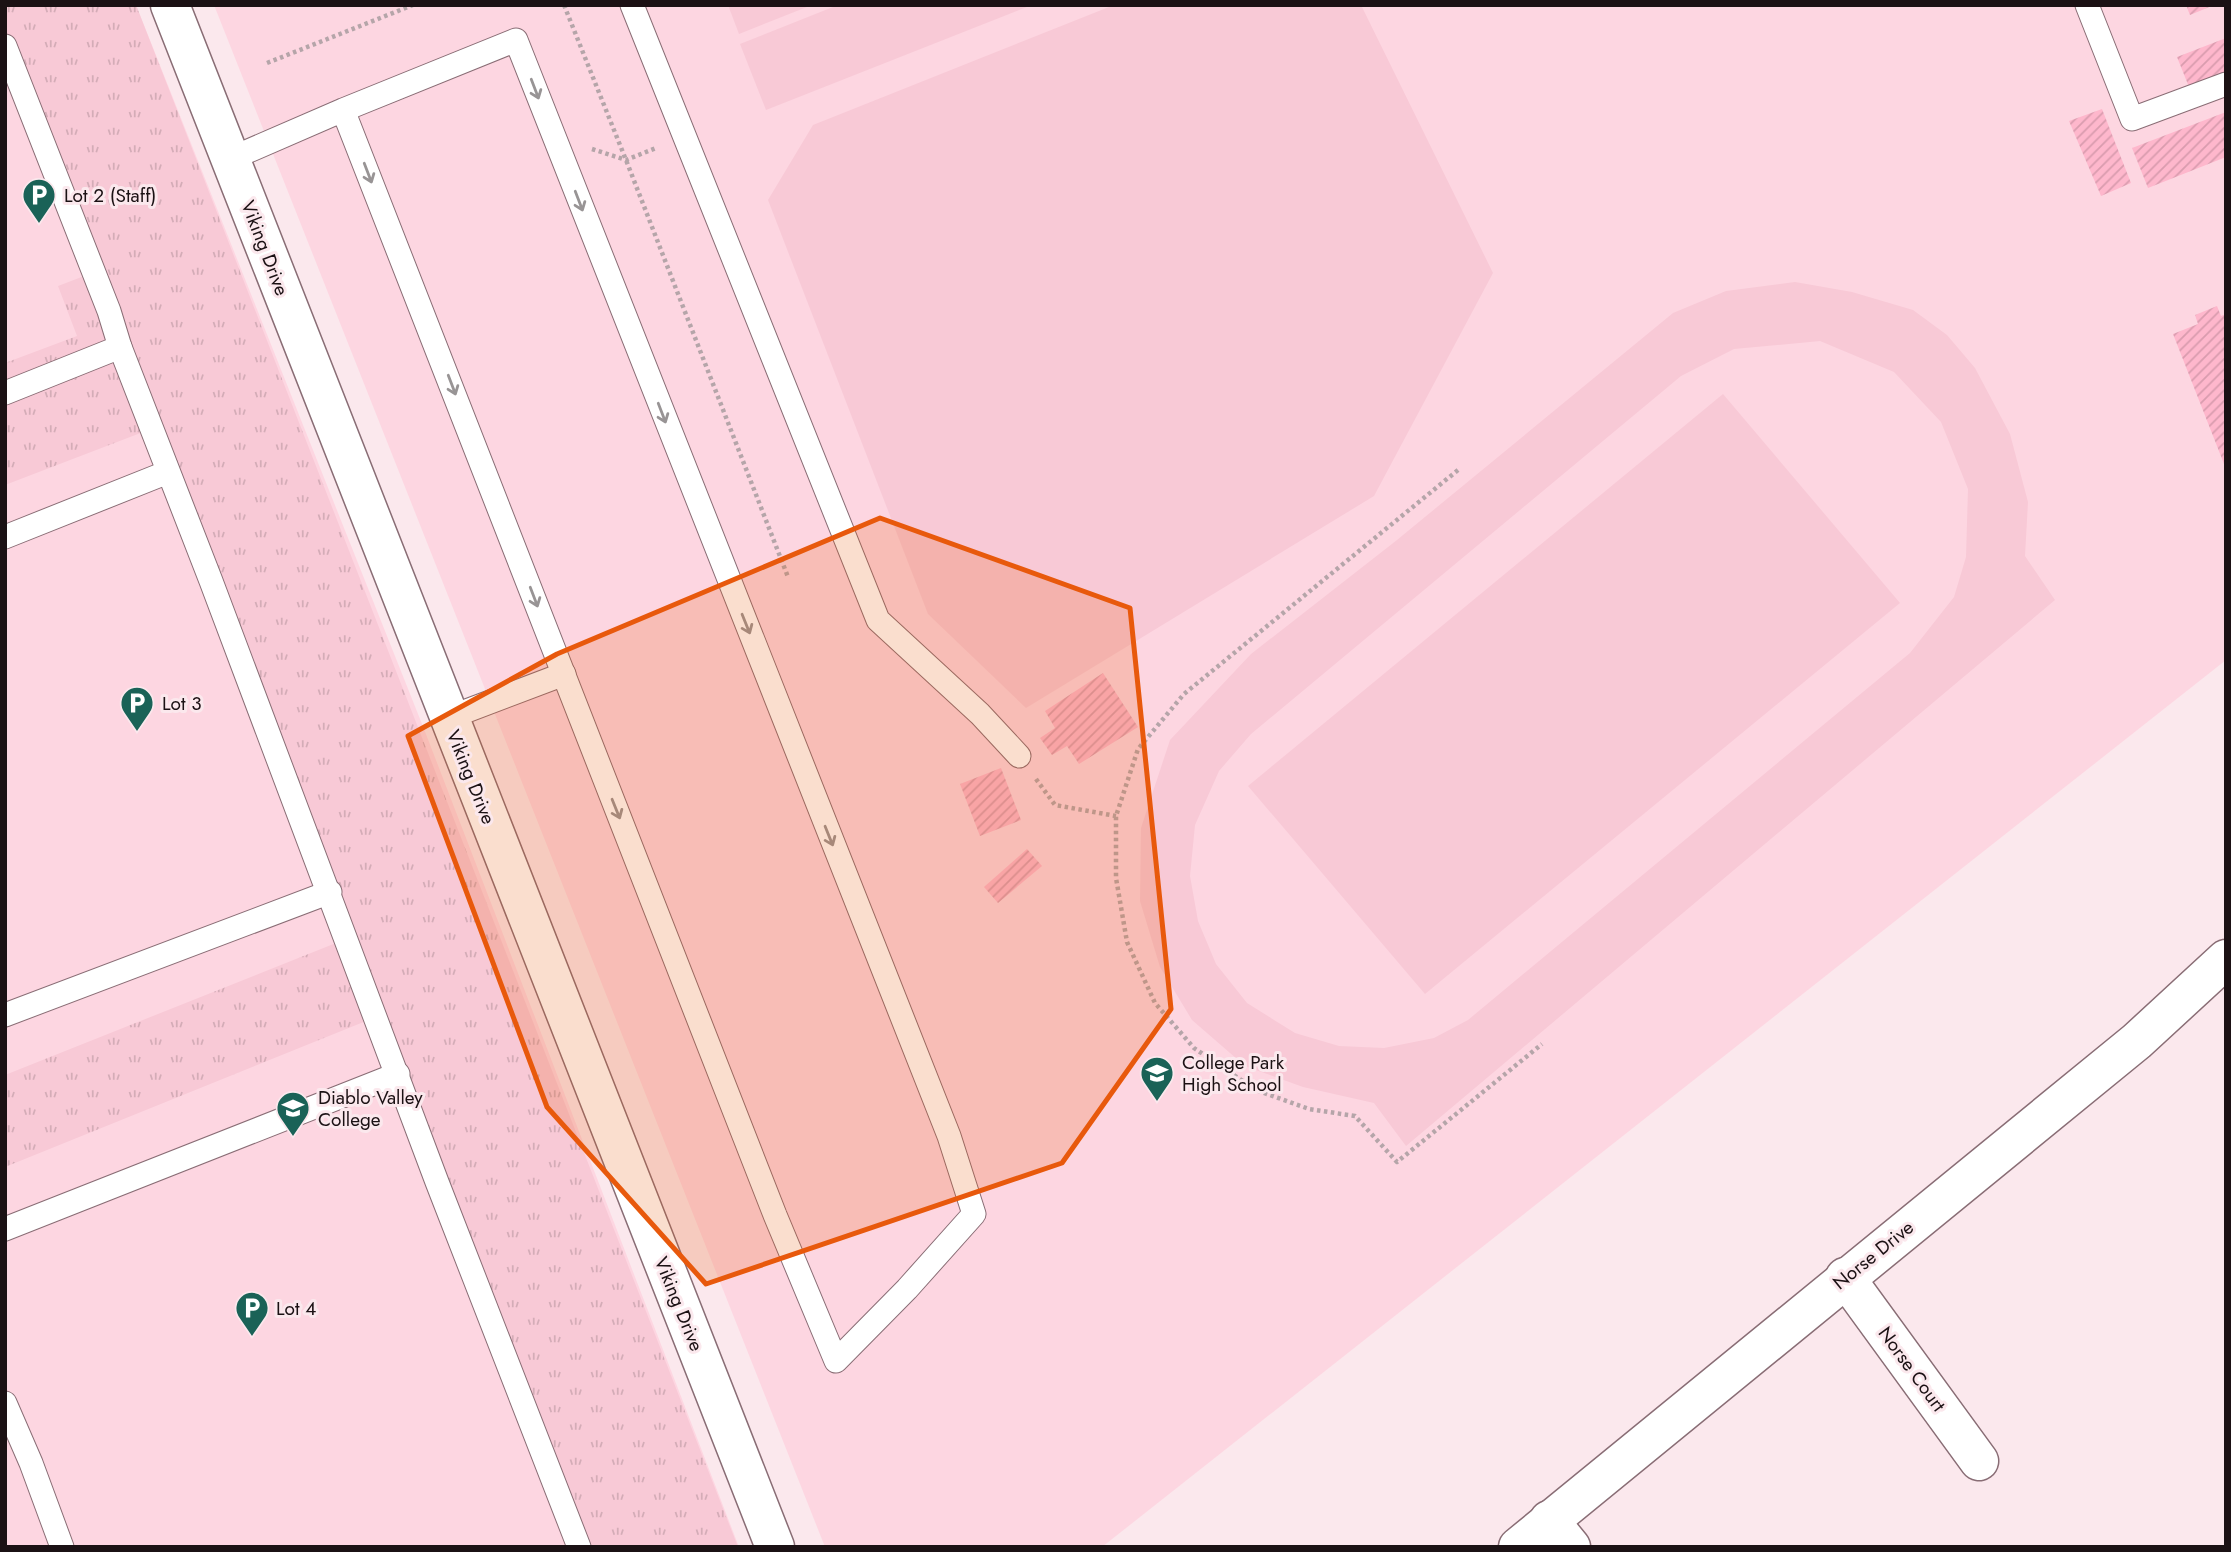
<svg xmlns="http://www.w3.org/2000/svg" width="2231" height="1552" font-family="Jost,sans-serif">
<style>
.built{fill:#fdd6e1}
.grass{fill:url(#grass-tufts)}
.pitch{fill:#f8c9d6;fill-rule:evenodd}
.building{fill:url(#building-hatch)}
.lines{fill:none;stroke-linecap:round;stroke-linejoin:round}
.lane-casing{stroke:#896d75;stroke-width:25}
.street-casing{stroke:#896d75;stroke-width:41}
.secondary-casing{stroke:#896d75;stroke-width:41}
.path{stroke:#b5a5a9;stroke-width:4.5;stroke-dasharray:3.5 3.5;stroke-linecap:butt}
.lane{stroke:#fff;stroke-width:23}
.street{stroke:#fff;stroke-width:38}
.secondary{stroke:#fff;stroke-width:38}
.oneway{stroke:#989495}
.marked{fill:#e8590c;fill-opacity:0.2;stroke:#e8590c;stroke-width:5;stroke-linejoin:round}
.labels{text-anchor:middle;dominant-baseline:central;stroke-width:6;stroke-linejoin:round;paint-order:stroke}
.poi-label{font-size:19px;fill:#1b1114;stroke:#fbe8ed;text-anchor:start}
.street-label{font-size:19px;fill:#1b1114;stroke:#fbe8ed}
</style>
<defs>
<pattern id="grass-tufts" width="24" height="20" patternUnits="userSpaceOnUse" patternTransform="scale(1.75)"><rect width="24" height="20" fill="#f8c9d6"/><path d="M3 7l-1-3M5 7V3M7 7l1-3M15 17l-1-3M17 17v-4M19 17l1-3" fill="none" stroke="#d4acb7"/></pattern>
<pattern id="building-hatch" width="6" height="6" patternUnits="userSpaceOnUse" patternTransform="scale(1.75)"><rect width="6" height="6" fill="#feb7cc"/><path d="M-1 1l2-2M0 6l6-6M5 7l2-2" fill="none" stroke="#d99cae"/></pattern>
</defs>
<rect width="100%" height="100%" fill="#fbe8ed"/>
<g class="built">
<polygon points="5,5 136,5 424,729 739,1547 5,1547"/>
<polygon points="214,5 2226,5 2226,660 1102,1547 825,1547"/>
</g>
<polygon class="grass" points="5,5 136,5 738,1547 579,1547 376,1017 5,1167 5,1075 346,939 151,429 5,485 5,363 77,336 58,286 92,273 5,46"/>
<g class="pitch">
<polygon points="728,5 812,5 739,34"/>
<polygon points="838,5 1032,5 766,110 740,44"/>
<polygon points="1114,5 1361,5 1493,273 1374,496 1026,708 928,614 768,200 813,125"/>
<path d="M 1795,282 L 1852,292 L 1913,310 L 1947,335 L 1975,368 L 2010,434 L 2028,502 L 2025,556 L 2055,600 L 1406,1146 L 1374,1103 L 1303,1087 L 1245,1066 L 1192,1020 L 1160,967 L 1140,901 L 1141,828 L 1170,740 L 1251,654 L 1397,540 L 1673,313 L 1726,291 ZM 1820,341 L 1894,372 L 1941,422 L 1968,489 L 1966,557 L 1954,597 L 1910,653 L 1468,1020 L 1434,1038 L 1384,1048 L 1339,1046 L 1295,1033 L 1247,1003 L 1216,964 L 1198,921 L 1190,876 L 1195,825 L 1219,771 L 1251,734 L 1681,376 L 1734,349 Z"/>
<polygon points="1723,394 1900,603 1425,994 1248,786"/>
</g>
<g class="building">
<polygon points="2186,5 2214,5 2190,15"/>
<polygon points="2226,38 2226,95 2197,107 2177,57"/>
<polygon points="2102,109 2131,183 2101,196 2069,121"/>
<polygon points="2226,112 2226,157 2148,188 2132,148"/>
<polygon points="2217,306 2221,316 2226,314 2226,469 2173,334 2198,324 2195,315"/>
<polygon points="1103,673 1138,727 1079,764 1067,746 1052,755 1040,738 1055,728 1045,711"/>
<polygon points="1001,768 1021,820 980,836 960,784"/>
<polygon points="1027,849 1042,866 998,903 984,887"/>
</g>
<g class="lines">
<defs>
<g id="lane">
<polyline points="632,5 878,620 980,714 1019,756"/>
<polyline points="2087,5 2132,119 2226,84"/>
<polyline points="5,46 109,311 120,347 211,581 437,1182 579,1547"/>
<polyline points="230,159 343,110 516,40 949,1136 974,1214 907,1289 836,1361 775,1215 343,110"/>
<polyline points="5,393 120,347"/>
<polyline points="5,537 168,472"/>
<polyline points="448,718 564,674"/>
<polyline points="5,1015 330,892"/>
<polyline points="5,1229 398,1074"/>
<polyline points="5,1403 31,1463 62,1547"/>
</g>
<g id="street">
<polyline points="170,5 775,1547"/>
<polyline points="1845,1277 1979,1461"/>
<polyline points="1549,1520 1571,1547"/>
</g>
<polyline id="secondary" points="1518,1547 2137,1041 2226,959"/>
</defs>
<use href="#lane" class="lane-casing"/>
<use href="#street" class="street-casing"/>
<use href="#secondary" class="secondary-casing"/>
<g class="path">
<polyline points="564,5 626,160 788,577"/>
<polyline points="267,63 413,5"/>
<polyline points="592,149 626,160 656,148"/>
<polyline points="1458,470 1184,694 1138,749 1116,816 1116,878 1127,942 1155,1003 1194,1048 1256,1090 1309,1109 1355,1116 1397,1162 1542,1044"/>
<polyline points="1036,779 1055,805 1116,816"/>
</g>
<use href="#lane" class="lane"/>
<use href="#street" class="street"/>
<use href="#secondary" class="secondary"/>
</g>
<defs><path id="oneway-shaft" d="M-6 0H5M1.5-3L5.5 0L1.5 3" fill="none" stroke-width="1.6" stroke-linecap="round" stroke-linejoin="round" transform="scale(1.75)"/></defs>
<g class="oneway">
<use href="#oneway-shaft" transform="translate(535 89) rotate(69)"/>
<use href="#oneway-shaft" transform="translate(368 173) rotate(69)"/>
<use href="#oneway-shaft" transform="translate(579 201) rotate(69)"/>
<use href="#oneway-shaft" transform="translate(452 385) rotate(69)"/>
<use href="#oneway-shaft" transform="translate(662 413) rotate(69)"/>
<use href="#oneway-shaft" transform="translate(534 597) rotate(69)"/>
<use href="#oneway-shaft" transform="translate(746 624) rotate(68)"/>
<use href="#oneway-shaft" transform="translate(616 809) rotate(68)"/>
<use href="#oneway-shaft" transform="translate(829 836) rotate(68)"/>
</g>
<path class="marked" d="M 880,518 L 1130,608 L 1171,1009 L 1062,1163 L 706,1284 L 547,1107 L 408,736 L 557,654 Z"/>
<defs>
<symbol id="parking-pin" viewBox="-11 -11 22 30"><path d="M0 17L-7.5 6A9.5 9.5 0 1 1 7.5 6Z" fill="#1a6257" stroke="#fbe8ed"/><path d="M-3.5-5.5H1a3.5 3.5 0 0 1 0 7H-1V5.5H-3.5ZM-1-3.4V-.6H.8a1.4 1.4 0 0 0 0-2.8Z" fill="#fff"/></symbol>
<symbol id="school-pin" viewBox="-11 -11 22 30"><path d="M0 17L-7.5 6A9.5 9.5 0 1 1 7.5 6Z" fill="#1a6257" stroke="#fbe8ed"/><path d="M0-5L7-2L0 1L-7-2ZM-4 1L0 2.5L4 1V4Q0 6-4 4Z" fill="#fff"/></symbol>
<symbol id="university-pin" viewBox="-11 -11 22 30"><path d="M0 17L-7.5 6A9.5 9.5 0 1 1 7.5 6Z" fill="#1a6257" stroke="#fbe8ed"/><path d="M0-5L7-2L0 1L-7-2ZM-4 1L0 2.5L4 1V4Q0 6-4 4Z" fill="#fff"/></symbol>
</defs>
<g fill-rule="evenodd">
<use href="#parking-pin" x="20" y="176" width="38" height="52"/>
<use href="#parking-pin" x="118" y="684" width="38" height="52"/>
<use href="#school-pin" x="1138" y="1054" width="38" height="52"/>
<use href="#university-pin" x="274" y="1089" width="38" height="52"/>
<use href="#parking-pin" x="233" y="1289" width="38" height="52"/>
</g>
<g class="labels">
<g class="poi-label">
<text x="64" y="195">Lot 2 (Staff)</text>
<text x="162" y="703">Lot 3</text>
<text x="1182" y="1062">College Park<tspan x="1182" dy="22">High School</tspan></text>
<text x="318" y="1097">Diablo Valley<tspan x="318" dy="22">College</tspan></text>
<text x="276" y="1308">Lot 4</text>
</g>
<g class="street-label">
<text transform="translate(265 248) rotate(69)">Viking Drive</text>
<text transform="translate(471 777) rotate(68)">Viking Drive</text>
<text transform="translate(1873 1255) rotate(-39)">Norse Drive</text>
<text transform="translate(679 1304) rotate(68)">Viking Drive</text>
<text transform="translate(1912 1369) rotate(54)">Norse Court</text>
</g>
</g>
<rect width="2231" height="1552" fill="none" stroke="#1b1114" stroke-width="14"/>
</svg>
